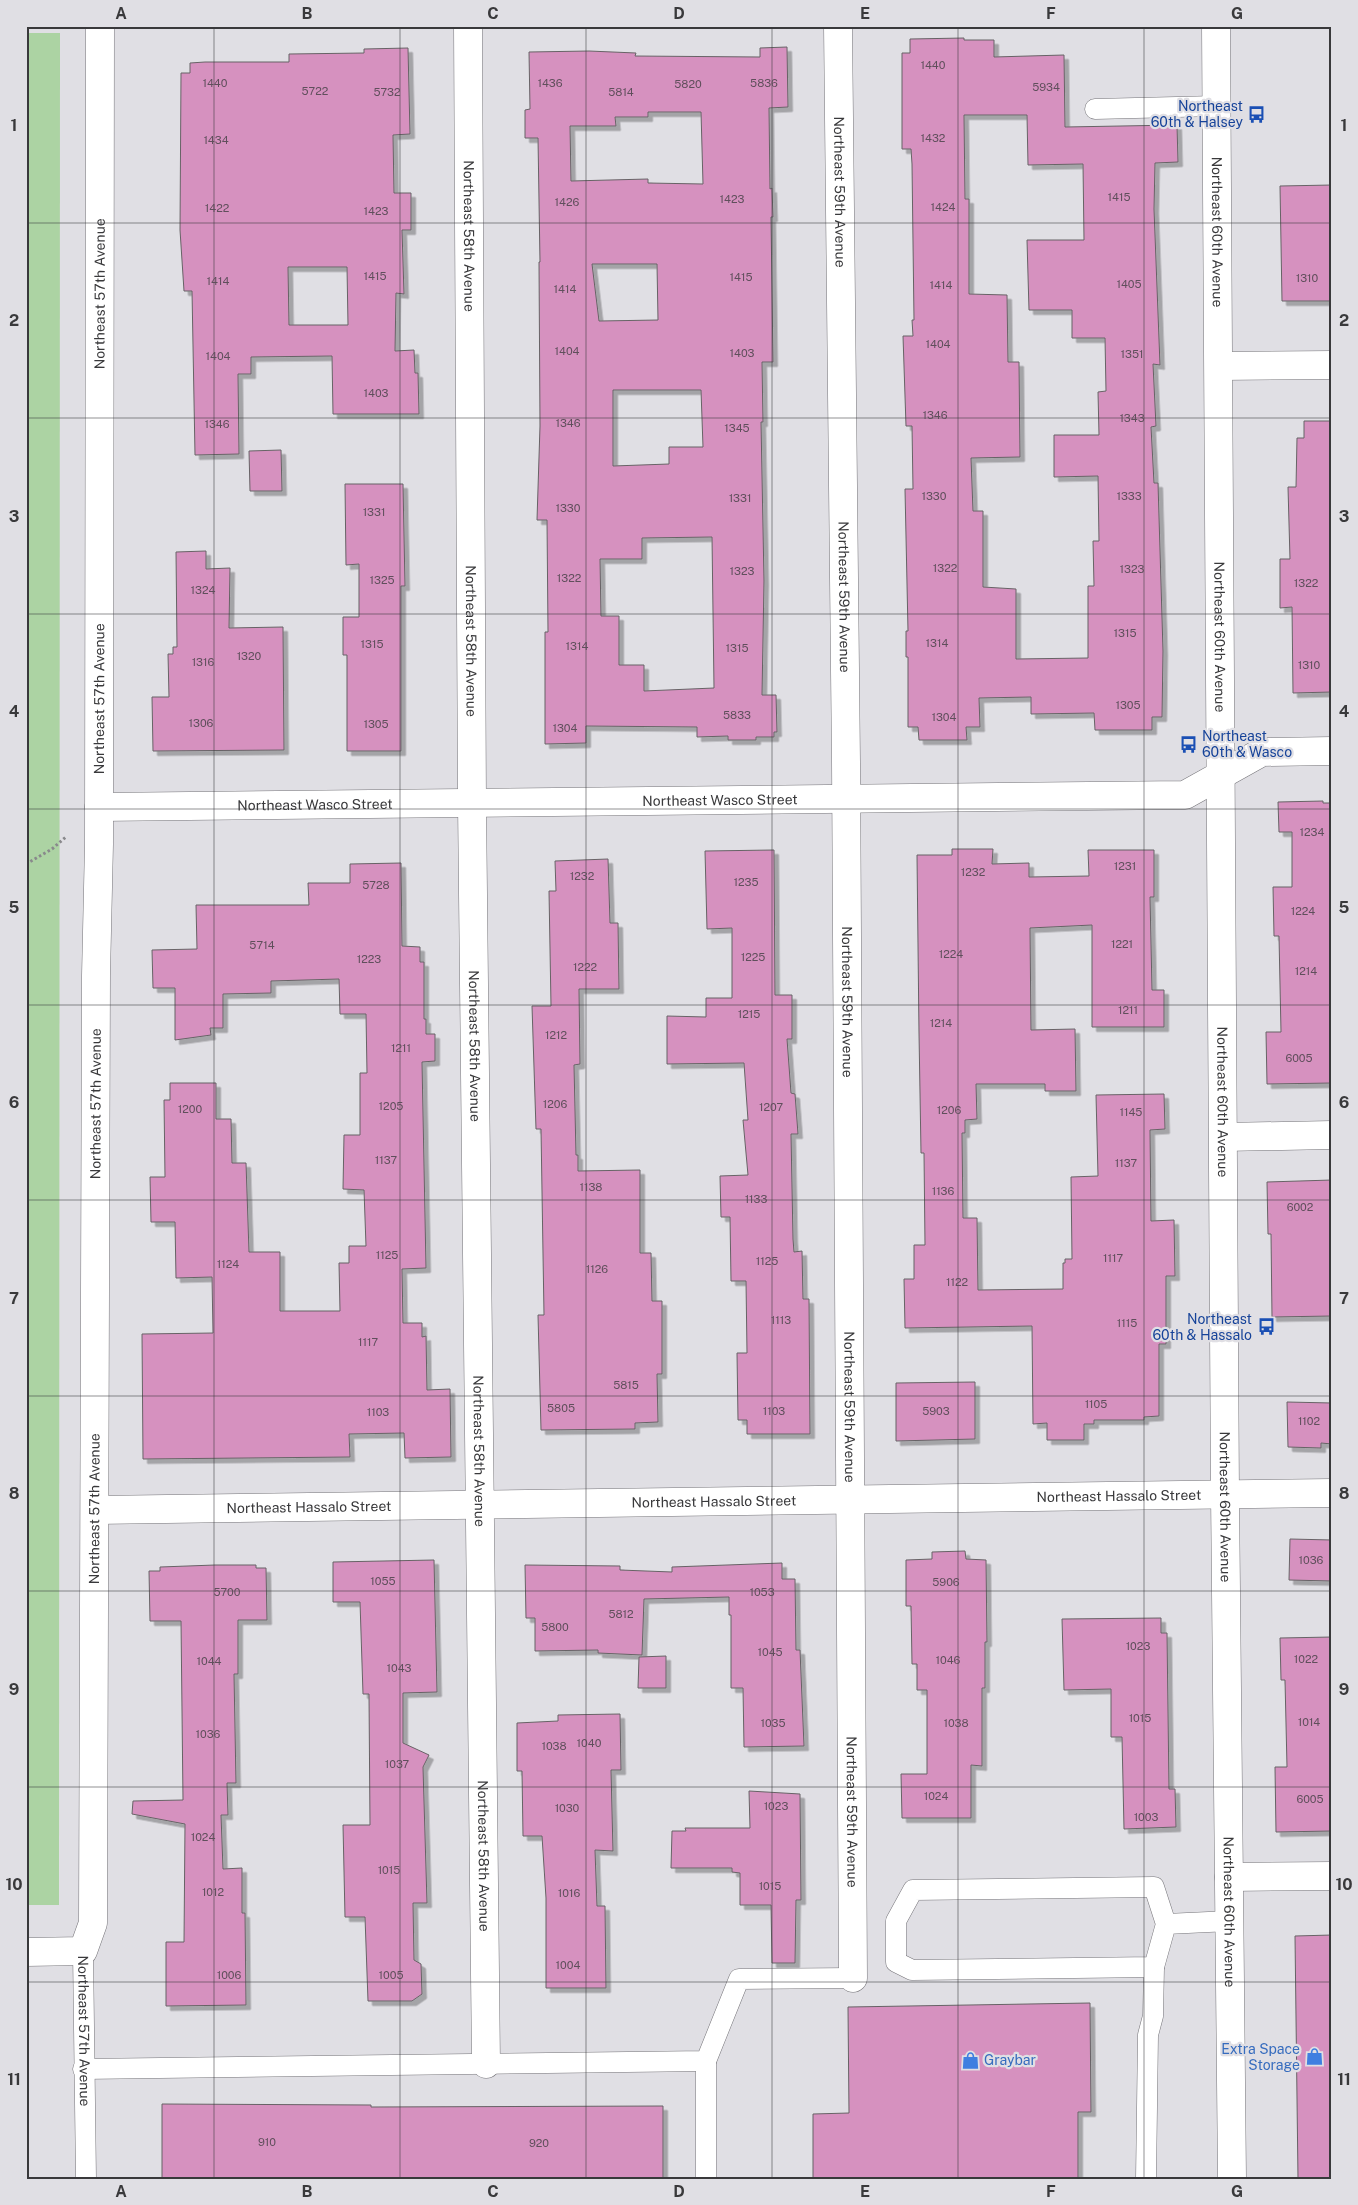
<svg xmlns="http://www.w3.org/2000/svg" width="1358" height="2205" font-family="'Public Sans',sans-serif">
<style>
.green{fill:#acd3a3}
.building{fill:#d691bf;stroke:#676366;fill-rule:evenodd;filter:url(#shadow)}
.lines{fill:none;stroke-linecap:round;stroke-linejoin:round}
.service-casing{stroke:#757479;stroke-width:21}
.minor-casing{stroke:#757479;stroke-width:29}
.secondary-casing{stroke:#757479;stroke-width:29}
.path{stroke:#89898c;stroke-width:3;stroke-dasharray:2.5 2.5;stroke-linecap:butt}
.service{stroke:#fff;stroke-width:20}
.minor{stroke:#fff;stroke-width:28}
.secondary{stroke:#fff;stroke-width:28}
.grid{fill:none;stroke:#39393b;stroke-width:1;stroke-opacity:0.55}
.labels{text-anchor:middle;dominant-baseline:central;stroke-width:4.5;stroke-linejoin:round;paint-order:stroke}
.number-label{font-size:11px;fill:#604f5c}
.transit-label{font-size:14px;fill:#164399;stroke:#e0dfe4;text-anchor:end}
.street-label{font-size:14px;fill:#39393b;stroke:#e0dfe4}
.shop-label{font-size:14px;fill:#366cbe;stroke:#e0dfe4;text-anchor:end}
.neatline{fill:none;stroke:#39393b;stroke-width:2}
.grid-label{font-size:16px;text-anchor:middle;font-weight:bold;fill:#39393b}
</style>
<defs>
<filter id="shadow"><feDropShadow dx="4.5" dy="4.5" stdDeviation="0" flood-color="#0004"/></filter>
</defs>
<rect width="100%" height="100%" fill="#e0dfe4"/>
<polygon class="green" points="26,33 60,33 59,1905 26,1905"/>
<g class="building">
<path d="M 964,38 L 964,40 L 994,40 L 994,57 L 1064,55 L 1065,127 L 1177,125 L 1178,162 L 1155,163 L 1154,209 L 1160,365 L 1153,364 L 1156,426 L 1151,427 L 1154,483 L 1158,483 L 1163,651 L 1162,717 L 1152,717 L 1152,730 L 1095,730 L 1094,713 L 1031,714 L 1031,697 L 979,698 L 980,727 L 966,727 L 967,740 L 919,740 L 918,727 L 908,727 L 908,657 L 906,657 L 906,631 L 908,631 L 905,489 L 913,489 L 912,426 L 906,426 L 903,336 L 913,336 L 912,320 L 914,320 L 912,164 L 911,149 L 902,149 L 902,53 L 910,53 L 910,39 ZM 964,115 L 1027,115 L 1028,165 L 1083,164 L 1084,240 L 1027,240 L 1029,310 L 1072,310 L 1072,338 L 1105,338 L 1106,391 L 1098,392 L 1099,435 L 1054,435 L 1054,477 L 1098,476 L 1099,541 L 1093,541 L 1094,586 L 1088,586 L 1088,658 L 1016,659 L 1016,589 L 983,587 L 983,511 L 973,511 L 971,458 L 1020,457 L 1019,362 L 1008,362 L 1007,295 L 969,294 L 969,199 L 965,199 Z"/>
<path d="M 787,47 L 788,107 L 769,108 L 770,189 L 772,188 L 773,217 L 771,217 L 773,362 L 762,362 L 763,422 L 761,422 L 764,581 L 762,695 L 776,695 L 777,732 L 774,732 L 774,737 L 756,737 L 756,740 L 728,740 L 728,736 L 697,737 L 697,727 L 586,726 L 586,743 L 545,744 L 545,632 L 548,632 L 547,520 L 537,520 L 540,426 L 539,262 L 540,262 L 538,138 L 525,138 L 525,110 L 530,109 L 529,52 L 589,51 L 636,53 L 635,56 L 760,57 L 760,48 ZM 648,112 L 701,112 L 703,184 L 648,183 L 648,179 L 571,181 L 570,126 L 616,126 L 615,117 L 648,117 ZM 592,264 L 657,264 L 658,320 L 599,321 ZM 613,390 L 701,390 L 703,447 L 669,447 L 669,464 L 613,466 ZM 712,537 L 714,688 L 644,691 L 644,665 L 619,665 L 619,616 L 601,616 L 600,559 L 642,559 L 642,538 Z"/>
<path d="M 408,48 L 410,134 L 393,135 L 394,193 L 411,193 L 411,230 L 402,230 L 404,294 L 396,293 L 395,351 L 414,350 L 415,373 L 418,373 L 419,414 L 333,414 L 332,356 L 251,357 L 251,374 L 238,374 L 239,454 L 195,455 L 192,291 L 184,291 L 180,230 L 181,73 L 190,73 L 190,63 L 205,62 L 289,62 L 289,54 L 364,53 L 364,49 ZM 288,267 L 347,267 L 348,325 L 289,325 Z"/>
<polygon points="1332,185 1332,301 1282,301 1280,186"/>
<polygon points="1304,421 1332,421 1332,692 1293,693 1292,607 1280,608 1280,559 1290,559 1288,487 1296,487 1297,438 1304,438"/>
<polygon points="281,450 282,491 250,491 249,451"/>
<polygon points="345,484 403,484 405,586 401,586 401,751 347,751 347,655 343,655 343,617 359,617 359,564 346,565"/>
<polygon points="206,551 206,569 230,568 229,628 283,627 284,750 153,751 152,697 169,697 168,654 173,654 173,647 177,647 176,552"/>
<polygon points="1323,801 1323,803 1332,803 1332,1083 1267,1084 1266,1032 1281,1032 1279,936 1274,936 1273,887 1292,887 1292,832 1279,832 1278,802"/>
<polygon points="952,849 993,849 992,864 1029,863 1029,877 1089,876 1088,850 1154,850 1154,897 1150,897 1152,990 1164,990 1164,1027 1092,1027 1092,925 1030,928 1031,1030 1075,1029 1076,1091 1045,1091 1045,1084 976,1084 977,1119 965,1120 965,1133 962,1133 963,1218 977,1218 978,1290 1063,1289 1063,1263 1065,1263 1065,1259 1072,1259 1071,1177 1098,1176 1096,1095 1164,1094 1165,1129 1150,1130 1151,1221 1174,1220 1175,1276 1166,1276 1166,1344 1159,1344 1159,1416 1144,1417 1144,1420 1094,1420 1094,1424 1084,1424 1084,1440 1047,1440 1047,1423 1033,1424 1032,1326 905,1328 904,1279 914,1279 914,1245 925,1245 924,1153 921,1153 919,1033 917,855 952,855"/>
<polygon points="774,850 775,995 792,995 792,1039 787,1039 791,1093 795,1094 798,1134 791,1134 793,1239 794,1252 802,1251 803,1299 809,1299 810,1434 747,1434 747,1420 738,1420 737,1353 747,1353 746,1281 731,1281 730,1217 721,1217 720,1176 748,1175 743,1120 748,1120 744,1063 667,1064 667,1016 706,1017 706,998 732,998 732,928 707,929 705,851"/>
<polygon points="608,859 610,923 618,923 619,989 579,989 580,1064 574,1065 576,1155 578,1155 578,1171 640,1170 640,1253 651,1253 652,1301 662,1301 662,1374 657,1374 658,1422 635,1423 635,1429 541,1430 538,1315 544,1315 541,1129 536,1129 532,1006 551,1006 549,891 556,891 555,861"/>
<polygon points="401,863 402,946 420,947 420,962 424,962 424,1019 426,1019 426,1034 435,1034 435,1061 422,1062 426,1268 402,1269 403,1323 422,1323 422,1337 426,1336 427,1390 450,1389 451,1457 405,1458 404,1433 349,1434 350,1457 143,1459 142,1334 213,1333 212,1277 176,1278 175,1222 151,1222 150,1177 165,1177 164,1100 170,1100 170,1083 216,1083 216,1119 231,1119 232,1163 246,1163 249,1252 280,1252 280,1311 340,1311 339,1263 349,1263 349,1246 366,1246 364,1190 343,1189 344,1135 360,1135 360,1073 367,1073 366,1014 340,1014 339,979 271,981 271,993 223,994 223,1028 210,1028 211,1035 175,1040 175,988 153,988 152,950 197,949 196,905 309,905 308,883 350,883 350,864"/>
<polygon points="1332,1180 1332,1316 1272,1317 1271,1234 1268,1234 1267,1182"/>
<polygon points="975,1382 975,1439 896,1441 896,1383"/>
<polygon points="1287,1402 1332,1403 1332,1444 1321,1443 1321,1448 1288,1447"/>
<polygon points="1290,1539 1332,1540 1332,1581 1289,1580"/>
<polygon points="965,1551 966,1559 986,1560 987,1642 985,1642 985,1688 982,1688 982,1766 971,1765 971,1818 902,1818 901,1774 927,1774 927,1690 917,1690 917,1664 912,1664 911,1606 906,1606 906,1560 932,1559 932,1552"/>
<polygon points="434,1560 437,1692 403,1693 403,1743 429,1755 423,1767 427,1903 413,1903 414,1960 421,1964 422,1994 412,2001 368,2001 365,1917 345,1917 343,1825 370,1825 369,1694 363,1694 360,1602 333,1602 333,1562"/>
<polygon points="782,1563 782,1579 795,1579 796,1650 800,1650 804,1746 744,1747 743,1688 731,1688 731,1615 729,1615 729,1597 644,1599 642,1655 598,1653 598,1650 535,1651 535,1618 526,1618 525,1565 620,1566 620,1570 672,1572 672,1567"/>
<polygon points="215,1565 256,1565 256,1568 266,1568 267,1620 238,1620 238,1674 234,1674 236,1783 227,1783 228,1815 221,1815 223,1869 242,1868 242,1913 245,1913 246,2005 166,2006 166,1942 184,1942 185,1824 132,1814 133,1801 183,1800 181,1621 150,1621 149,1571 160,1571 160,1567"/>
<polygon points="1161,1618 1161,1633 1167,1633 1169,1789 1175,1789 1176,1827 1124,1829 1122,1737 1111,1737 1111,1689 1064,1690 1062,1619"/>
<polygon points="1332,1637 1332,1831 1276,1832 1275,1767 1287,1767 1285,1680 1281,1680 1280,1638"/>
<polygon points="666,1656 666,1688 638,1688 639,1657"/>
<polygon points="620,1714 621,1770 611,1770 613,1851 595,1850 597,1906 605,1906 606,1988 546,1988 546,1898 542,1836 523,1836 522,1771 517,1771 517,1723 558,1721 558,1715"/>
<polygon points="749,1791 800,1794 801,1900 796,1900 795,1963 772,1963 771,1905 740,1905 740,1873 732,1872 732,1868 671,1868 672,1831 686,1831 685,1828 750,1828"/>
<polygon points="1332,1935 1332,2179 1298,2179 1295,1936"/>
<polygon points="1090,2003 1091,2112 1078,2112 1078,2179 813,2179 813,2114 849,2113 848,2007"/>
<polygon points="162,2104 371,2105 371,2107 663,2106 663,2179 162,2179"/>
</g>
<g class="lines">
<defs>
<g id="service">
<polyline points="1095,109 1217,106"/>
<polyline points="1166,1924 1154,1967 912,1970 896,1962 896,1921 913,1890 1154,1887 1166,1924 1230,1921"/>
<path id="s1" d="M 83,1951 L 86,2179"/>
<polyline points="706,2061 706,2179"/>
<polyline points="83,2069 706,2061 739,1979 853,1978"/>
<polyline points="1146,2179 1148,2035 1153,2016 1154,1967"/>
</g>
<g id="minor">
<path id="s2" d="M 468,26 L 472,804 L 486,2064"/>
<path id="s3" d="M 838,26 L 846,762 L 853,1978"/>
<polyline points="1219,366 1332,365"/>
<path id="s4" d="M 99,807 L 1185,795 L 1262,752 L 1332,751"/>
<polyline points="1224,1137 1332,1135"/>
<path id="s5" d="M 95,1510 L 1332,1493"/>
<polyline points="1229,1877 1332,1876"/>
<path id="s6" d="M 26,1952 L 83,1951 L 93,1923 L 96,975 L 99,844 L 100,26"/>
</g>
<g id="secondary">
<path id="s7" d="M 1216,26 L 1225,1494 L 1232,2179"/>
</g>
</defs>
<use href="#service" class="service-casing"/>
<use href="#minor" class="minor-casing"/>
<use href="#secondary" class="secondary-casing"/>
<polyline class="path" points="26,864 52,849 67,836"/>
<use href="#service" class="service"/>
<use href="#minor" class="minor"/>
<use href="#secondary" class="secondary"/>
</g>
<path class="grid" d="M 214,26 L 214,2179M 400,26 L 400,2179M 586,26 L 586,2179M 772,26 L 772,2179M 958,26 L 958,2179M 1144,26 L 1144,2179M 26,223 L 1332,223M 26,418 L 1332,418M 26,614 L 1332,614M 26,809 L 1332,809M 26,1005 L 1332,1005M 26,1200 L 1332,1200M 26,1396 L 1332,1396M 26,1591 L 1332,1591M 26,1787 L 1332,1787M 26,1982 L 1332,1982"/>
<defs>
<symbol id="bus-bare" viewBox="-9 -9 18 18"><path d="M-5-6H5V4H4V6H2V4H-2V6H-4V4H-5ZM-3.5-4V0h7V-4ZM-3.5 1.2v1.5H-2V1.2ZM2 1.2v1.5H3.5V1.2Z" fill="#1a4fb4" stroke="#e0dfe4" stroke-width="2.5" paint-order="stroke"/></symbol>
<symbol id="shop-bare" viewBox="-9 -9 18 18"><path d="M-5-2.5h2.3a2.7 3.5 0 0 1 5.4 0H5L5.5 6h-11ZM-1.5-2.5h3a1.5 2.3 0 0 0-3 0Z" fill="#3f7fe0" stroke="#e0dfe4" stroke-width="2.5" paint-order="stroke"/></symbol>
</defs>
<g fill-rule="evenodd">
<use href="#bus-bare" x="1244" y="102" width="25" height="25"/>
<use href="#bus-bare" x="1176" y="732" width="25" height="25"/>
<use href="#bus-bare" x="1254" y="1314" width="25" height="25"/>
<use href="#shop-bare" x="1302" y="2044" width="25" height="25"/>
<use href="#shop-bare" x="958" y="2048" width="25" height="25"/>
</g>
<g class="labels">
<g class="number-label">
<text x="933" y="65">1440</text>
<text x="215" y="83">1440</text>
<text x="550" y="83">1436</text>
<text x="764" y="83">5836</text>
<text x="688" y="84">5820</text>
<text x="1046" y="87">5934</text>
<text x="315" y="91">5722</text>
<text x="387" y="92">5732</text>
<text x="621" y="92">5814</text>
<text x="933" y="138">1432</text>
<text x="216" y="140">1434</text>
<text x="1119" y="197">1415</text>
<text x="732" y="199">1423</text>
<text x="567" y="202">1426</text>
<text x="943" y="207">1424</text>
<text x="217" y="208">1422</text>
<text x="376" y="211">1423</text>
<text x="375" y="276">1415</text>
<text x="741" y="277">1415</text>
<text x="1307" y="278">1310</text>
<text x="218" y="281">1414</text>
<text x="1129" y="284">1405</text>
<text x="941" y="285">1414</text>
<text x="565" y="289">1414</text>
<text x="938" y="344">1404</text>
<text x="567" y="351">1404</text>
<text x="742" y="353">1403</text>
<text x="1132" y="354">1351</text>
<text x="218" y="356">1404</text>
<text x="376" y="393">1403</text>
<text x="935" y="415">1346</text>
<text x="1132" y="418">1343</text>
<text x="568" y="423">1346</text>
<text x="217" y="424">1346</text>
<text x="737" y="428">1345</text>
<text x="934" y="496">1330</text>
<text x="1129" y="496">1333</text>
<text x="740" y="498">1331</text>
<text x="568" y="508">1330</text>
<text x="374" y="512">1331</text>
<text x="945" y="568">1322</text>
<text x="1132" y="569">1323</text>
<text x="742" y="571">1323</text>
<text x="569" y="578">1322</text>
<text x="382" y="580">1325</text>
<text x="1306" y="583">1322</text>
<text x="203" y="590">1324</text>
<text x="1125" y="633">1315</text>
<text x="937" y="643">1314</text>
<text x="372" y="644">1315</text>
<text x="577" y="646">1314</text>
<text x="737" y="648">1315</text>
<text x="249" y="656">1320</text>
<text x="203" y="662">1316</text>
<text x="1309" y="665">1310</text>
<text x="1128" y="705">1305</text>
<text x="737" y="715">5833</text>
<text x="944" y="717">1304</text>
<text x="201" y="723">1306</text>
<text x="376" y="724">1305</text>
<text x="565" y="728">1304</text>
<text x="1312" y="832">1234</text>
<text x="1125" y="866">1231</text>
<text x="973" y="872">1232</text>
<text x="582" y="876">1232</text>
<text x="746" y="882">1235</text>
<text x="376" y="885">5728</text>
<text x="1303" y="911">1224</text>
<text x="1122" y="944">1221</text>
<text x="262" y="945">5714</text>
<text x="951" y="954">1224</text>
<text x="753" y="957">1225</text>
<text x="369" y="959">1223</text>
<text x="585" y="967">1222</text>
<text x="1306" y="971">1214</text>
<text x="1128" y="1010">1211</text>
<text x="749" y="1014">1215</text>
<text x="941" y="1023">1214</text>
<text x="556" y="1035">1212</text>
<text x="401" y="1048">1211</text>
<text x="1299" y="1058">6005</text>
<text x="555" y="1104">1206</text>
<text x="391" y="1106">1205</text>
<text x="771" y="1107">1207</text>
<text x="190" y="1109">1200</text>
<text x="949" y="1110">1206</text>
<text x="1131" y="1112">1145</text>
<text x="386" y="1160">1137</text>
<text x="1126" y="1163">1137</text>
<text x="591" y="1187">1138</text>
<text x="943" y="1191">1136</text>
<text x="756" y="1199">1133</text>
<text x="1300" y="1207">6002</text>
<text x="387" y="1255">1125</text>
<text x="1113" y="1258">1117</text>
<text x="767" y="1261">1125</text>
<text x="228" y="1264">1124</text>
<text x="597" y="1269">1126</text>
<text x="957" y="1282">1122</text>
<text x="781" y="1320">1113</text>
<text x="1127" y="1323">1115</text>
<text x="368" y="1342">1117</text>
<text x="626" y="1385">5815</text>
<text x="1096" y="1404">1105</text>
<text x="561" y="1408">5805</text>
<text x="774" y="1411">1103</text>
<text x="936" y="1411">5903</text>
<text x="378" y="1412">1103</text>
<text x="1309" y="1421">1102</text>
<text x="1311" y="1560">1036</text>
<text x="383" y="1581">1055</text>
<text x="946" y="1582">5906</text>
<text x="227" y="1592">5700</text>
<text x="762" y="1592">1053</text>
<text x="621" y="1614">5812</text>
<text x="555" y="1627">5800</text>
<text x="1138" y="1646">1023</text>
<text x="770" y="1652">1045</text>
<text x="1306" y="1659">1022</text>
<text x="948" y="1660">1046</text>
<text x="209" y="1661">1044</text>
<text x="399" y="1668">1043</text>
<text x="1140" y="1718">1015</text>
<text x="1309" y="1722">1014</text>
<text x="773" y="1723">1035</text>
<text x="956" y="1723">1038</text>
<text x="208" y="1734">1036</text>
<text x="589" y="1743">1040</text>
<text x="554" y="1746">1038</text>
<text x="397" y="1764">1037</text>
<text x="936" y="1796">1024</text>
<text x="1310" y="1799">6005</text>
<text x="776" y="1806">1023</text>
<text x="567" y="1808">1030</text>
<text x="1146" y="1817">1003</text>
<text x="203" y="1837">1024</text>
<text x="389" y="1870">1015</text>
<text x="770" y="1886">1015</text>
<text x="213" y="1892">1012</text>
<text x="569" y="1893">1016</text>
<text x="568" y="1965">1004</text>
<text x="229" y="1975">1006</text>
<text x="391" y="1975">1005</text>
<text x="267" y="2142">910</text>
<text x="539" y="2143">920</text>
</g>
<g class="transit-label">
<text x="1243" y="106">Northeast<tspan x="1243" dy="16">60th &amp; Halsey</tspan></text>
<text x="1202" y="736" text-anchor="start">Northeast<tspan x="1202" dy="16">60th &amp; Wasco</tspan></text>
<text x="1252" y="1319">Northeast<tspan x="1252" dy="16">60th &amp; Hassalo</tspan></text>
</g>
<g class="street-label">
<text stroke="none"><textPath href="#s3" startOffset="166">Northeast 59th Avenue</textPath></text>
<text stroke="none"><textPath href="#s7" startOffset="206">Northeast 60th Avenue</textPath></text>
<text stroke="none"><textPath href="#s2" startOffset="210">Northeast 58th Avenue</textPath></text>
<text stroke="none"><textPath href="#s6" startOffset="1716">Northeast 57th Avenue</textPath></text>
<text stroke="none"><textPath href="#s3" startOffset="571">Northeast 59th Avenue</textPath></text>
<text stroke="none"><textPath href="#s7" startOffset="611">Northeast 60th Avenue</textPath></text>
<text stroke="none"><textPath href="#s2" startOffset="615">Northeast 58th Avenue</textPath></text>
<text stroke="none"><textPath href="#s6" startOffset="1311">Northeast 57th Avenue</textPath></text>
<text stroke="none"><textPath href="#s4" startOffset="621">Northeast Wasco Street</textPath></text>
<text stroke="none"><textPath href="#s4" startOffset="216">Northeast Wasco Street</textPath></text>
<text stroke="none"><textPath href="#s3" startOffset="976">Northeast 59th Avenue</textPath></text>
<text stroke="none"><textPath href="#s2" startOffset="1020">Northeast 58th Avenue</textPath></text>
<text stroke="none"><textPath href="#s6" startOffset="906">Northeast 57th Avenue</textPath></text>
<text stroke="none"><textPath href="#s7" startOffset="1076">Northeast 60th Avenue</textPath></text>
<text stroke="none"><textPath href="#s3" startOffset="1381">Northeast 59th Avenue</textPath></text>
<text stroke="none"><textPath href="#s2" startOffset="1425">Northeast 58th Avenue</textPath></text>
<text stroke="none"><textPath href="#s5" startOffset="1024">Northeast Hassalo Street</textPath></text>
<text stroke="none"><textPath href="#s5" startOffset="619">Northeast Hassalo Street</textPath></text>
<text stroke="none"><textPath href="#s7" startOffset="1481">Northeast 60th Avenue</textPath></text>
<text stroke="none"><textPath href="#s6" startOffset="501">Northeast 57th Avenue</textPath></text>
<text stroke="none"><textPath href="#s5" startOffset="214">Northeast Hassalo Street</textPath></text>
<text stroke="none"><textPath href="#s3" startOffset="1786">Northeast 59th Avenue</textPath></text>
<text stroke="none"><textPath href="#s2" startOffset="1830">Northeast 58th Avenue</textPath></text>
<text stroke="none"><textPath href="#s7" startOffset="1886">Northeast 60th Avenue</textPath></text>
<text stroke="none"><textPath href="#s1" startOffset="80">Northeast 57th Avenue</textPath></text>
</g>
<g class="shop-label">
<text x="1300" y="2049">Extra Space<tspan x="1300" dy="16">Storage</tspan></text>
<text x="984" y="2060" text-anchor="start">Graybar</text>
</g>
</g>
<rect width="1358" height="2205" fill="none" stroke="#e0dfe4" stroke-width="55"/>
<rect x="28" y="28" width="1302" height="2150" class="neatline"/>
<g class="grid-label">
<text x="121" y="19">A</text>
<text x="307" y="19">B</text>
<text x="493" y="19">C</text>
<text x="679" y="19">D</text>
<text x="865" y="19">E</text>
<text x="1051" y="19">F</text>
<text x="1237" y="19">G</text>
<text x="14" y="131">1</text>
<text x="1344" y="131">1</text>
<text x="14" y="326">2</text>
<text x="1344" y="326">2</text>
<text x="14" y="522">3</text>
<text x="1344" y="522">3</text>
<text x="14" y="717">4</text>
<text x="1344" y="717">4</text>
<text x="14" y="913">5</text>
<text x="1344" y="913">5</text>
<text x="14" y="1108">6</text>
<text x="1344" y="1108">6</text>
<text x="14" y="1304">7</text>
<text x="1344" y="1304">7</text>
<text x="14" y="1499">8</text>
<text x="1344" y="1499">8</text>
<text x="14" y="1695">9</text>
<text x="1344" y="1695">9</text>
<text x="14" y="1890">10</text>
<text x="1344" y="1890">10</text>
<text x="14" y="2085">11</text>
<text x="1344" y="2085">11</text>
<text x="121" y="2197">A</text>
<text x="307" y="2197">B</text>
<text x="493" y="2197">C</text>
<text x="679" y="2197">D</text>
<text x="865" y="2197">E</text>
<text x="1051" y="2197">F</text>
<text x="1237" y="2197">G</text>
</g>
</svg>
